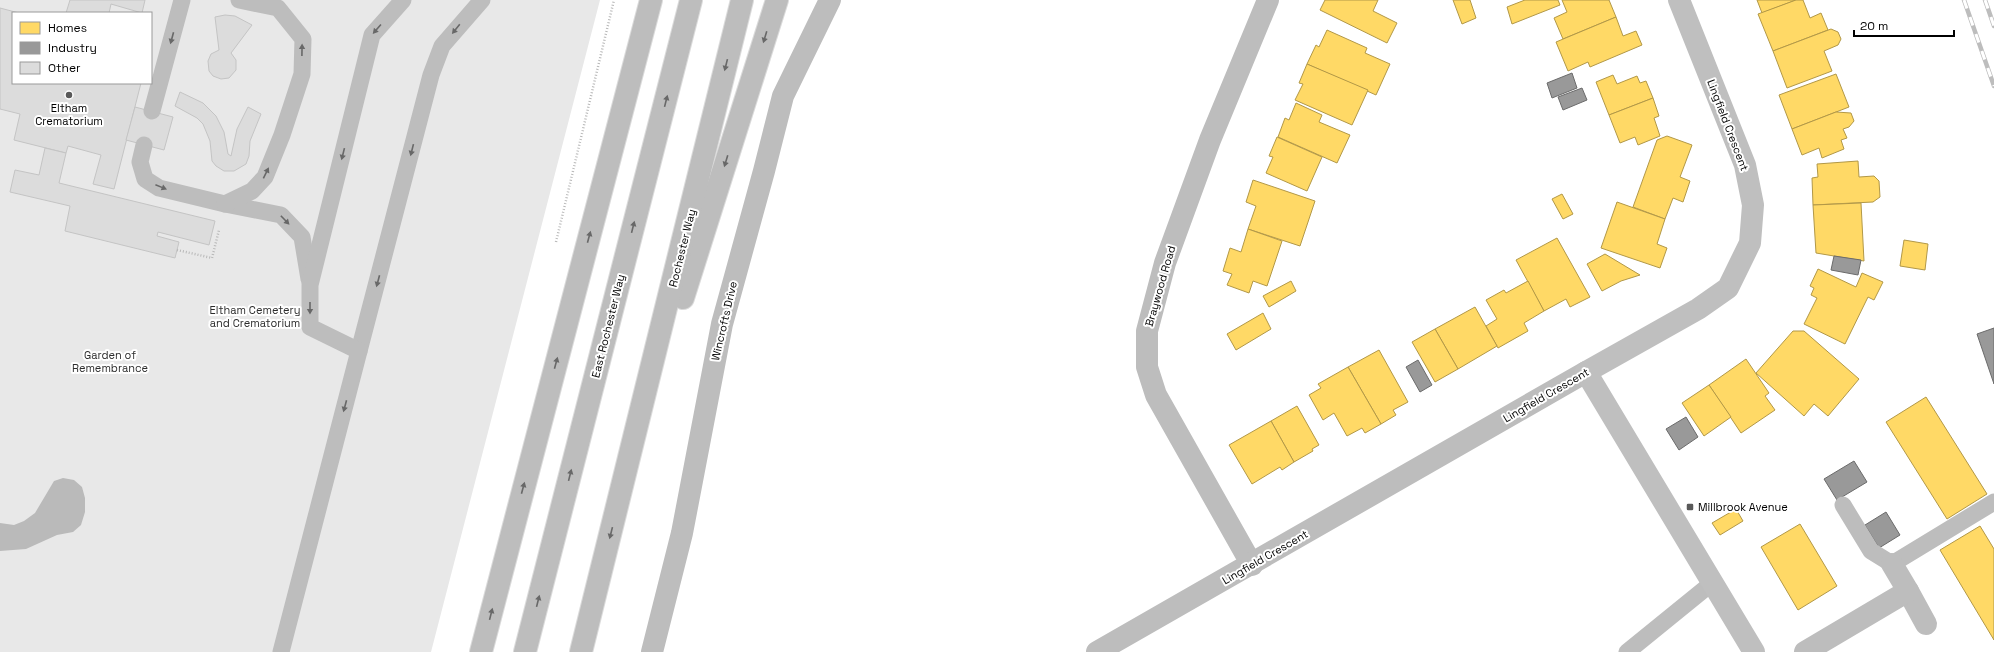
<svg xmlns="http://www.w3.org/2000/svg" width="1994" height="652" font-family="'Space Grotesk',sans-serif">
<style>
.green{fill:#e8e8e8;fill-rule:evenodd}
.water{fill:#bababa}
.homes{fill:#ffd966;stroke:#b29847}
.industry{fill:#999;stroke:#6b6b6b}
.building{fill:#dcdcdc;stroke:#c4c4c4}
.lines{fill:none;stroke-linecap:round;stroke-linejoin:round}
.highway-casing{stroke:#dbdbdb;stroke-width:24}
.path{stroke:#b8b8b8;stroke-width:2.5;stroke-dasharray:1 2;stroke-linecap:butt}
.lane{stroke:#bdbdbd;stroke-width:17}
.street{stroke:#bdbdbd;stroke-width:22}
.secondary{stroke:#bfbfbf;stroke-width:22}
.highway{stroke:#bdbdbd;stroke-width:22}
.rail-casing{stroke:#bdbdbd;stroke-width:4.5}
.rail{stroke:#fff;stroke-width:3;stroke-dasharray:9;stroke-linecap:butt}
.oneway{fill:#686868}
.poi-dot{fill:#595959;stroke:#fff;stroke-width:1.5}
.labels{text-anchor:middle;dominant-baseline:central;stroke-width:4;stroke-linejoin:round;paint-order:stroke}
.poi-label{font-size:11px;fill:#000;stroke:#fff}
.street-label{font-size:11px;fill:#000;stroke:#fff}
.park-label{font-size:11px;fill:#2d2d2d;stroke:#fff}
</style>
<rect width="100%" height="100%" fill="#fff"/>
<path class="green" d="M 0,0 L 600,0 L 431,652 L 0,652 ZM 13,13 L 151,13 L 151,83 L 13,83 Z"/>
<polygon class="water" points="63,478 74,480 82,487 85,498 85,512 81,525 73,532 57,535 26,549 0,551 0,523 14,525 24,521 35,513 54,481"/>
<g class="homes">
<polygon points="1325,0 1378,0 1373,11 1397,23 1387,43 1320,10"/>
<polygon points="1453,0 1470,0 1476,18 1462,24"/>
<polygon points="1525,0 1558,0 1560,5 1512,24 1507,7"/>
<polygon points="1562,0 1609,0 1616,17 1563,39 1554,18 1567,12"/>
<polygon points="1757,0 1796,0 1762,13"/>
<polygon points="1796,0 1803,0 1810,18 1821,13 1828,30 1773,51 1758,14"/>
<polygon points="1616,17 1623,36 1636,31 1642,45 1590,67 1588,62 1568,71 1556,42"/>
<polygon points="1831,29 1838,32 1841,39 1838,45 1824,51 1832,71 1787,88 1773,51"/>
<polygon points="1327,30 1367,48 1365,53 1390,64 1376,95 1307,64 1316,45 1319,47"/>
<polygon points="1307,64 1368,90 1352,125 1295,100 1303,84 1299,83"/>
<polygon points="1836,74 1849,107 1792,129 1779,95"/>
<polygon points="1613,75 1617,84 1637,76 1640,83 1646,81 1653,98 1609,115 1596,82"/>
<polygon points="1653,98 1659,116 1654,118 1660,136 1638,145 1635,137 1620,143 1609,115"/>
<polygon points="1296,103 1322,115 1319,122 1350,135 1337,163 1278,137 1285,118 1289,120"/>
<polygon points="1836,112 1851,113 1854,121 1849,127 1843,129 1847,138 1841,140 1844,149 1822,158 1819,148 1802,155 1792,129"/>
<polygon points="1667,136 1692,145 1680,177 1690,181 1683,202 1673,198 1665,219 1633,207 1657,140"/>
<polygon points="1277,137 1322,157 1307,191 1266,173 1273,157 1269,156"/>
<polygon points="1858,161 1859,177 1874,176 1879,181 1880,197 1873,202 1813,205 1812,178 1818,177 1817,164"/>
<polygon points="1253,180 1315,201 1300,246 1248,229 1256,206 1246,202"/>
<polygon points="1562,194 1573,214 1563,219 1552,199"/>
<polygon points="1617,202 1665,219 1657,244 1667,248 1660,268 1601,248"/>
<polygon points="1861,203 1864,261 1816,253 1813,205"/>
<polygon points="1248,229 1282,241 1267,286 1253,281 1249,293 1227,285 1232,274 1223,271 1230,248 1241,252"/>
<polygon points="1557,238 1590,297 1570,307 1566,299 1544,311 1516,260"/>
<polygon points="1904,240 1928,244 1925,270 1900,266"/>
<polygon points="1605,254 1640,275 1621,281 1602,291 1587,264"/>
<polygon points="1818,269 1856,287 1862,273 1883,282 1874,300 1868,297 1845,344 1804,324 1817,298 1811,295 1814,288 1810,286"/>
<polygon points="1291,281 1296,291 1269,307 1263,296"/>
<polygon points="1528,281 1544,311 1524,323 1528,331 1498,348 1486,326 1497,319 1486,300 1504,290 1506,293"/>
<polygon points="1475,307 1497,346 1458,369 1435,329"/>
<polygon points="1263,313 1271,329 1236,350 1227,334"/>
<polygon points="1435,329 1458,369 1435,382 1412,342"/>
<polygon points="1793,331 1804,331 1859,379 1828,416 1814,404 1804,416 1756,373"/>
<polygon points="1379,350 1408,402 1393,410 1396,415 1381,424 1348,367"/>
<polygon points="1746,359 1769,393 1765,396 1775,410 1741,433 1709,385"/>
<polygon points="1348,367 1381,424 1365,433 1362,428 1347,436 1334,413 1323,420 1309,395 1321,388 1318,384"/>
<polygon points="1709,385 1731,417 1704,436 1682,403"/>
<polygon points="1926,397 1987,494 1947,519 1886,422"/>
<polygon points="1297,406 1319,445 1312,449 1313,451 1294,462 1271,421"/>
<polygon points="1271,421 1294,462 1282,470 1280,467 1252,484 1229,445"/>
<polygon points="1736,509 1743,521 1720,535 1712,523"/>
<polygon points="1800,524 1837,586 1798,610 1761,547"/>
<polygon points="1980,526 1994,549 1994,640 1940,550"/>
</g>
<g class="industry">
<polygon points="1572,73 1577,88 1552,98 1547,83"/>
<polygon points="1582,88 1587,100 1563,110 1558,97"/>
<polygon points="1834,256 1861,260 1858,275 1831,270"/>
<polygon points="1994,328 1994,384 1977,334"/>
<polygon points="1418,360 1432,385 1420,392 1406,367"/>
<polygon points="1686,417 1698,437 1679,450 1666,429"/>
<polygon points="1854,461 1867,482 1837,500 1824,479"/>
<polygon points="1886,512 1900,535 1879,548 1865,525"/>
</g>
<g class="building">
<polygon points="70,0 145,0 142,13 111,4 109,13 66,13"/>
<polygon points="0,8 19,13 13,13 13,83 141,83 114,189 93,184 101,155 68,146 66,153 14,140 20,114 0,109"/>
<polygon points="225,15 235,16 252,25 231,53 236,60 236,70 229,78 221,79 213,76 209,71 208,61 211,54 219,50 215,17"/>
<polygon points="180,92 203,103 216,116 224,132 228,154 231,156 237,129 248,107 261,114 250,141 249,156 246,164 234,171 224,171 216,166 212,161 210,141 203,124 197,118 175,106"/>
<polygon points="135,107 173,117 164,150 126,140"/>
<polygon points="45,148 66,153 59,183 215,221 209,245 158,232 157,236 179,242 175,258 65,231 70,206 10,192 15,170 39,175"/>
</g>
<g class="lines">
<defs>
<g id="highway">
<polyline points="683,298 777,0"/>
<polyline points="481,652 651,0"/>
<polyline points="525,652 691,0"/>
<polyline points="581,652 742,0"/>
</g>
</defs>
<use href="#highway" class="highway-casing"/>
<g class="path">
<polyline points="556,242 614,0"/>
<polyline points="177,250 212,258 219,230"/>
</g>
<g class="lane">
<polyline points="152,111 182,0"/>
<polyline points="144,145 140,162 145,179 159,188 225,204 281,215 302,237 309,279"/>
<polyline points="225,204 252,191 265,177 282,135 302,74 303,39 278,8 239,0"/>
<polyline points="359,351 431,75 442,46 482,0"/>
<polyline points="1843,505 1871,551 1892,564 1994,502"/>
<polyline points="281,652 359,351 310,327 310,285 372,35 403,0"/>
<polyline points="1627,652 1712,583"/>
</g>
<g class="street">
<polyline points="1252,565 1156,395 1147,367 1147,331 1165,263 1210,140 1268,0"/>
<polyline points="1908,591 1926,624"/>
<polyline points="652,652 682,533 722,324 764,171 783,96 830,0"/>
<polyline points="1097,652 1586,372"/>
<polyline points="1805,652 1908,591 1892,564"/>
</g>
<polyline class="secondary" points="1679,0 1745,165 1753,205 1750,243 1728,288 1698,309 1586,372 1754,652"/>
<use href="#highway" class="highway"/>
<defs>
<g id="rail">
<polyline points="1964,0 1994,86"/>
<polyline points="1985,0 1994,26"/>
</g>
</defs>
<use href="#rail" class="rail-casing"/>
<use href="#rail" class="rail"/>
</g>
<defs><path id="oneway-solid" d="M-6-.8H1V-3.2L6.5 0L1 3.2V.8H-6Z"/></defs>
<g class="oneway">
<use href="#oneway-solid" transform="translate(377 29) rotate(131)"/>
<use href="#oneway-solid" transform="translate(456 29) rotate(129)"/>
<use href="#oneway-solid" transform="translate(765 37) rotate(107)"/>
<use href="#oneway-solid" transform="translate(172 38) rotate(105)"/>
<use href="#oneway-solid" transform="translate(302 50) rotate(-89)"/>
<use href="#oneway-solid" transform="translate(726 65) rotate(104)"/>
<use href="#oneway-solid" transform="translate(666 101) rotate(-76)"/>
<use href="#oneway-solid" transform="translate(412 150) rotate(104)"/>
<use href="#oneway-solid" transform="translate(343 154) rotate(104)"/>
<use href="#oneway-solid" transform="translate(726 161) rotate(107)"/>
<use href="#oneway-solid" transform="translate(266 173) rotate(-64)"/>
<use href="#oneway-solid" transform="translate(161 187) rotate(22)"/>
<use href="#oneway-solid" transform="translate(285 220) rotate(46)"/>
<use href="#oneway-solid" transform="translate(633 227) rotate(-76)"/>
<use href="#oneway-solid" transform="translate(589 237) rotate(-75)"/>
<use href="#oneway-solid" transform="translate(378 281) rotate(105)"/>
<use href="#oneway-solid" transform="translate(310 308) rotate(90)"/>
<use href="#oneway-solid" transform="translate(556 363) rotate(-75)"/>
<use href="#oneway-solid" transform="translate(345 406) rotate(105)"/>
<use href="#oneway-solid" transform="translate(570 475) rotate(-76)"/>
<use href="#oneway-solid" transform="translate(523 488) rotate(-75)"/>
<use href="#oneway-solid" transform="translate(611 533) rotate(104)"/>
<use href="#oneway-solid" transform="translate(538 601) rotate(-76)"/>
<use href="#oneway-solid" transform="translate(491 614) rotate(-76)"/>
</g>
<g class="poi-dot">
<circle cx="69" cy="95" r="4"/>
<rect x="1686" y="503" width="8" height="8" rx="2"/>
</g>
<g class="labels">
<g class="poi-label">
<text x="69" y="108">Eltham<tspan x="69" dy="13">Crematorium</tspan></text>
<text x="1698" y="507" text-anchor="start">Millbrook Avenue</text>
</g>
<g class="street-label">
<text transform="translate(1728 125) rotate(69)">Lingfield Crescent</text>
<text transform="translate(682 248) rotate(-76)">Rochester Way</text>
<text transform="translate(1160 286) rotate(-74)">Braywood Road</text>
<text transform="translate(724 321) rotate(-77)">Wincrofts Drive</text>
<text transform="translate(608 326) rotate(-76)">East Rochester Way</text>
<text transform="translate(1546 395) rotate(-30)">Lingfield Crescent</text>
<text transform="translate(1265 557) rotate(-30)">Lingfield Crescent</text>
</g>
<g class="park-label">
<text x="255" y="310">Eltham Cemetery<tspan x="255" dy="13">and Crematorium</tspan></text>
<text x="110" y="355">Garden of<tspan x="110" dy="13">Remembrance</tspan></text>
</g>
</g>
<rect x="12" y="12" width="140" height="72" fill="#ffffff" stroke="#999999"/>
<rect x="20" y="22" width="20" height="12" fill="#ffd966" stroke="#999999"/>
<text x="48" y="32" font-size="12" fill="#000000">Homes</text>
<rect x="20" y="42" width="20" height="12" fill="#999999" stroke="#999999"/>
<text x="48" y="52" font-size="12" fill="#000000">Industry</text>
<rect x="20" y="62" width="20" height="12" fill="#dcdcdc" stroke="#999999"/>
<text x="48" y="72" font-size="12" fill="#000000">Other</text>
<path d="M1854 30v6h100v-6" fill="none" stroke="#000000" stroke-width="2"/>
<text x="1860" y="30" font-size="12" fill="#000000" stroke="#ffffff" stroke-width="3" paint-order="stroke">20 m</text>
</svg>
